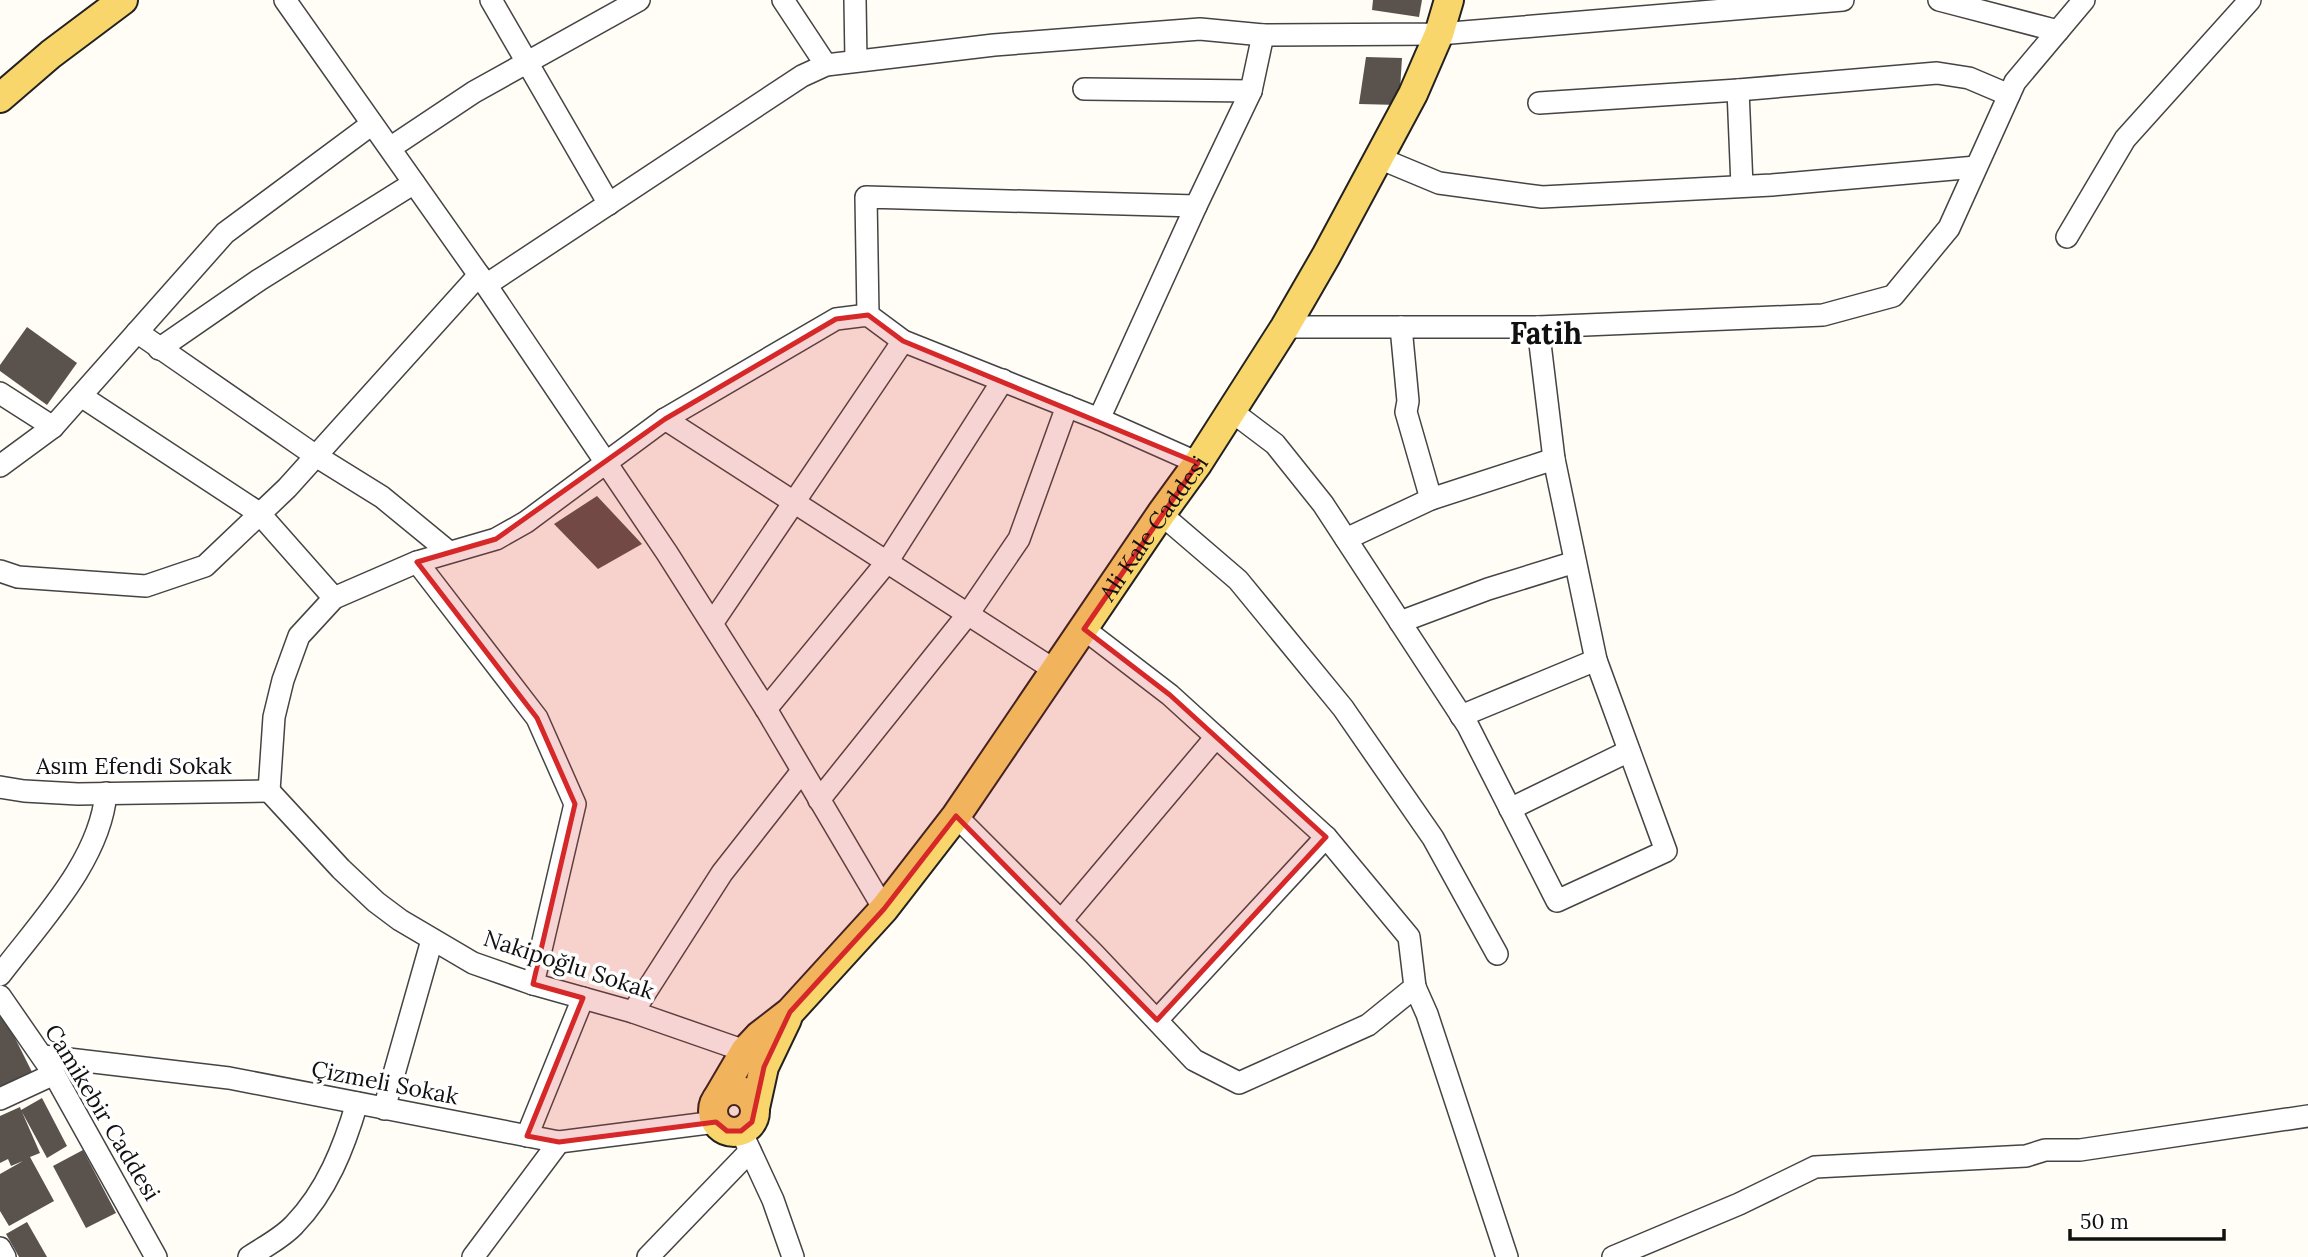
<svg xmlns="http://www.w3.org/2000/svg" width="2308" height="1257" font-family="Lora,serif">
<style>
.building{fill:#5a524d}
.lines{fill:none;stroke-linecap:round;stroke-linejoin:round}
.minor-casing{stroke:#444;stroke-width:24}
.major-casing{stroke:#222;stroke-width:32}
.minor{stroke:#fff;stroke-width:21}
.major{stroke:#f9d66b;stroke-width:28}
.marked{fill:#d62828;fill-opacity:0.2;stroke:#d62828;stroke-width:5;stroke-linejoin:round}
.labels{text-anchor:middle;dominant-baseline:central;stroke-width:7;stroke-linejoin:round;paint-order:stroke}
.street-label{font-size:23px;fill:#111;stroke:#fff}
.district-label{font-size:30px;font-weight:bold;fill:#111;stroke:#fff}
</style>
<rect width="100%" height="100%" fill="#fffdf5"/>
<g class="building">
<polygon points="1373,0 1422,0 1419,17 1372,10"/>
<polygon points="1366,57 1402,58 1399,105 1359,104"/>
<polygon points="27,327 77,363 47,405 0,371 0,365"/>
<polygon points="597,496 642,544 598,569 554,524"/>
<polygon points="0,1014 11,1030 33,1074 0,1090"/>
<polygon points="42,1098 67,1146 47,1158 22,1112 40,1153 30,1157 54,1201 9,1226 0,1211 0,1174 23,1161 11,1166 8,1159 0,1163 0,1116 20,1107 21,1110"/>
<polygon points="83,1150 116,1213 86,1228 53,1166"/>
<polygon points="27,1222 47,1257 19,1257 6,1234"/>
</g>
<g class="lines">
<defs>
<g id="minor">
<polyline points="285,0 486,285 667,553 766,709 884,909"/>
<polyline points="491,0 609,204"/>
<polyline points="783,0 826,65"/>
<polyline points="855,0 856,61"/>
<polyline points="1939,0 2058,31"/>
<polyline points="1084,89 1251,91"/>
<polyline points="1738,90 1742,186"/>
<polyline points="1539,103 1738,90 1937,73 1969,78 2009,95"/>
<polyline points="390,148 474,92 639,0"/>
<polyline points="1379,158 1439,183 1542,197 1772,185 1976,167"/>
<polyline points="2067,237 2125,139 2250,0"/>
<polyline points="486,285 802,76 826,65 994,45 1200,29 1263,35 1439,34 1843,0"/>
<polyline points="868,315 866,197 1196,206"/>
<polyline points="1285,327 1538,327 1823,315 1893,296 1949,228 2015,82 2084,0"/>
<polyline points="1401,327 1408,401 1406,412 1431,499"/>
<polyline points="137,332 316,456 382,497 449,552"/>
<polyline points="159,349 259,280 414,183"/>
<polyline points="0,393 53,427"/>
<polyline points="81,396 259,513 334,598"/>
<polyline points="1230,410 1275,444 1323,504 1468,726 1557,901 1666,851 1596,660 1554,459 1538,327"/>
<polyline points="665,419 1056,671"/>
<polyline points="1099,419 1196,206 1251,91 1263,35"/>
<polyline points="0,466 53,427 225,233 372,124"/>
<polyline points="1161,514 1238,580 1343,708 1433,838 1497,954"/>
<polyline points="1346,539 1431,499 1554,459"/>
<polyline points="417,562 537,718 575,804 533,984"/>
<polyline points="0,571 18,577 146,586 205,566 287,488 479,275"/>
<polyline points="713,622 903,341"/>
<polyline points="1400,622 1488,589 1575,562"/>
<polyline points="766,709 887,562 1003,380"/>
<polyline points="1461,716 1596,660"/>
<polyline points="0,787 24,791 78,794 269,791"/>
<polyline points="269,791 274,717 283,680 299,636 334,598 417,562 496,539 526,522 665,419 836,319 868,315 903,341 1099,419 1198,463"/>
<polyline points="269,791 341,869 376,902 400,920 473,963 533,984 633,1012 745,1051"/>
<polyline points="819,800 968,614 1019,539 1067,406"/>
<polyline points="1510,809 1629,751"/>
<polyline points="956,816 1094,954 1194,1060 1239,1083 1368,1025 1415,987 1409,937 1326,837 1170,695 1084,629"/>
<polyline points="1061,921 1216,737"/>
<path d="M 0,975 C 40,922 100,861 106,793"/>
<polyline points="1415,987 1427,1014 1507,1257"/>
<polyline points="0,996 54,1074 156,1257"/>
<polyline points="633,1012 722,873 802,771"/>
<polyline points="1157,1020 1326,837"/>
<polyline points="43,1056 229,1078 559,1142 716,1122"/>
<polyline points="0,1099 54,1074"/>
<polyline points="384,1109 432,940"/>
<polyline points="741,1131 773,1200 793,1257"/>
<polyline points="527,1136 583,998"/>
<polyline points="0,1248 5,1257"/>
<path d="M 249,1257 C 264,1247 282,1238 294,1225 C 327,1191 344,1147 357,1103"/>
<polyline points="473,1257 559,1142"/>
<polyline points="648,1257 750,1151"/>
<polyline points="1613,1257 1739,1204 1815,1167 2026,1156 2045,1150 2080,1150 2308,1116"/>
</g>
<g id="major">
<polyline points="0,98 51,54 123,0"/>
<circle cx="734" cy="1111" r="21"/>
<path id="s1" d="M 718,1097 L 745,1051 L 759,1036 L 790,1012 L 884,909 L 956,816 L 1161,514 L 1198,463 L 1285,327 L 1326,256 L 1413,94 L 1439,34 L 1449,0"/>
<polyline points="755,1108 764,1067 787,1019"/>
</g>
</defs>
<use href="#minor" class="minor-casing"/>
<use href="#major" class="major-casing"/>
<use href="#minor" class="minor"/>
<use href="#major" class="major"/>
</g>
<path class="marked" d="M 868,315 L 903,341 L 1198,463 L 1084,629 L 1170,695 L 1326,837 L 1157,1020 L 956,816 L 884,909 L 790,1012 L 764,1067 L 752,1122 L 741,1131 L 727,1131 L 716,1122 L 559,1142 L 527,1136 L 583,998 L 533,984 L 575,804 L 537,718 L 417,562 L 496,539 L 665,419 L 836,319 Z"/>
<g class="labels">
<g class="street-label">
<text stroke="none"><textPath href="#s1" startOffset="719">Ali Kale Caddesi</textPath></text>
<text x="134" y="765">Asım Efendi Sokak</text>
<text transform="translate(569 964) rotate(18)">Nakipoğlu Sokak</text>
<text transform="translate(385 1082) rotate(11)">Çizmeli Sokak</text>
<text transform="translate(103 1112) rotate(59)">Camikebir Caddesi</text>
</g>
<g class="district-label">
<text x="1546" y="333">Fatih</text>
</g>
</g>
<path d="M2070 1229v10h154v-10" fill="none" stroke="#111111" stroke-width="3.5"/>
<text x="2080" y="1229" font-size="21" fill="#111111" stroke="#ffffff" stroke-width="5" paint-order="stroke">50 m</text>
</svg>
